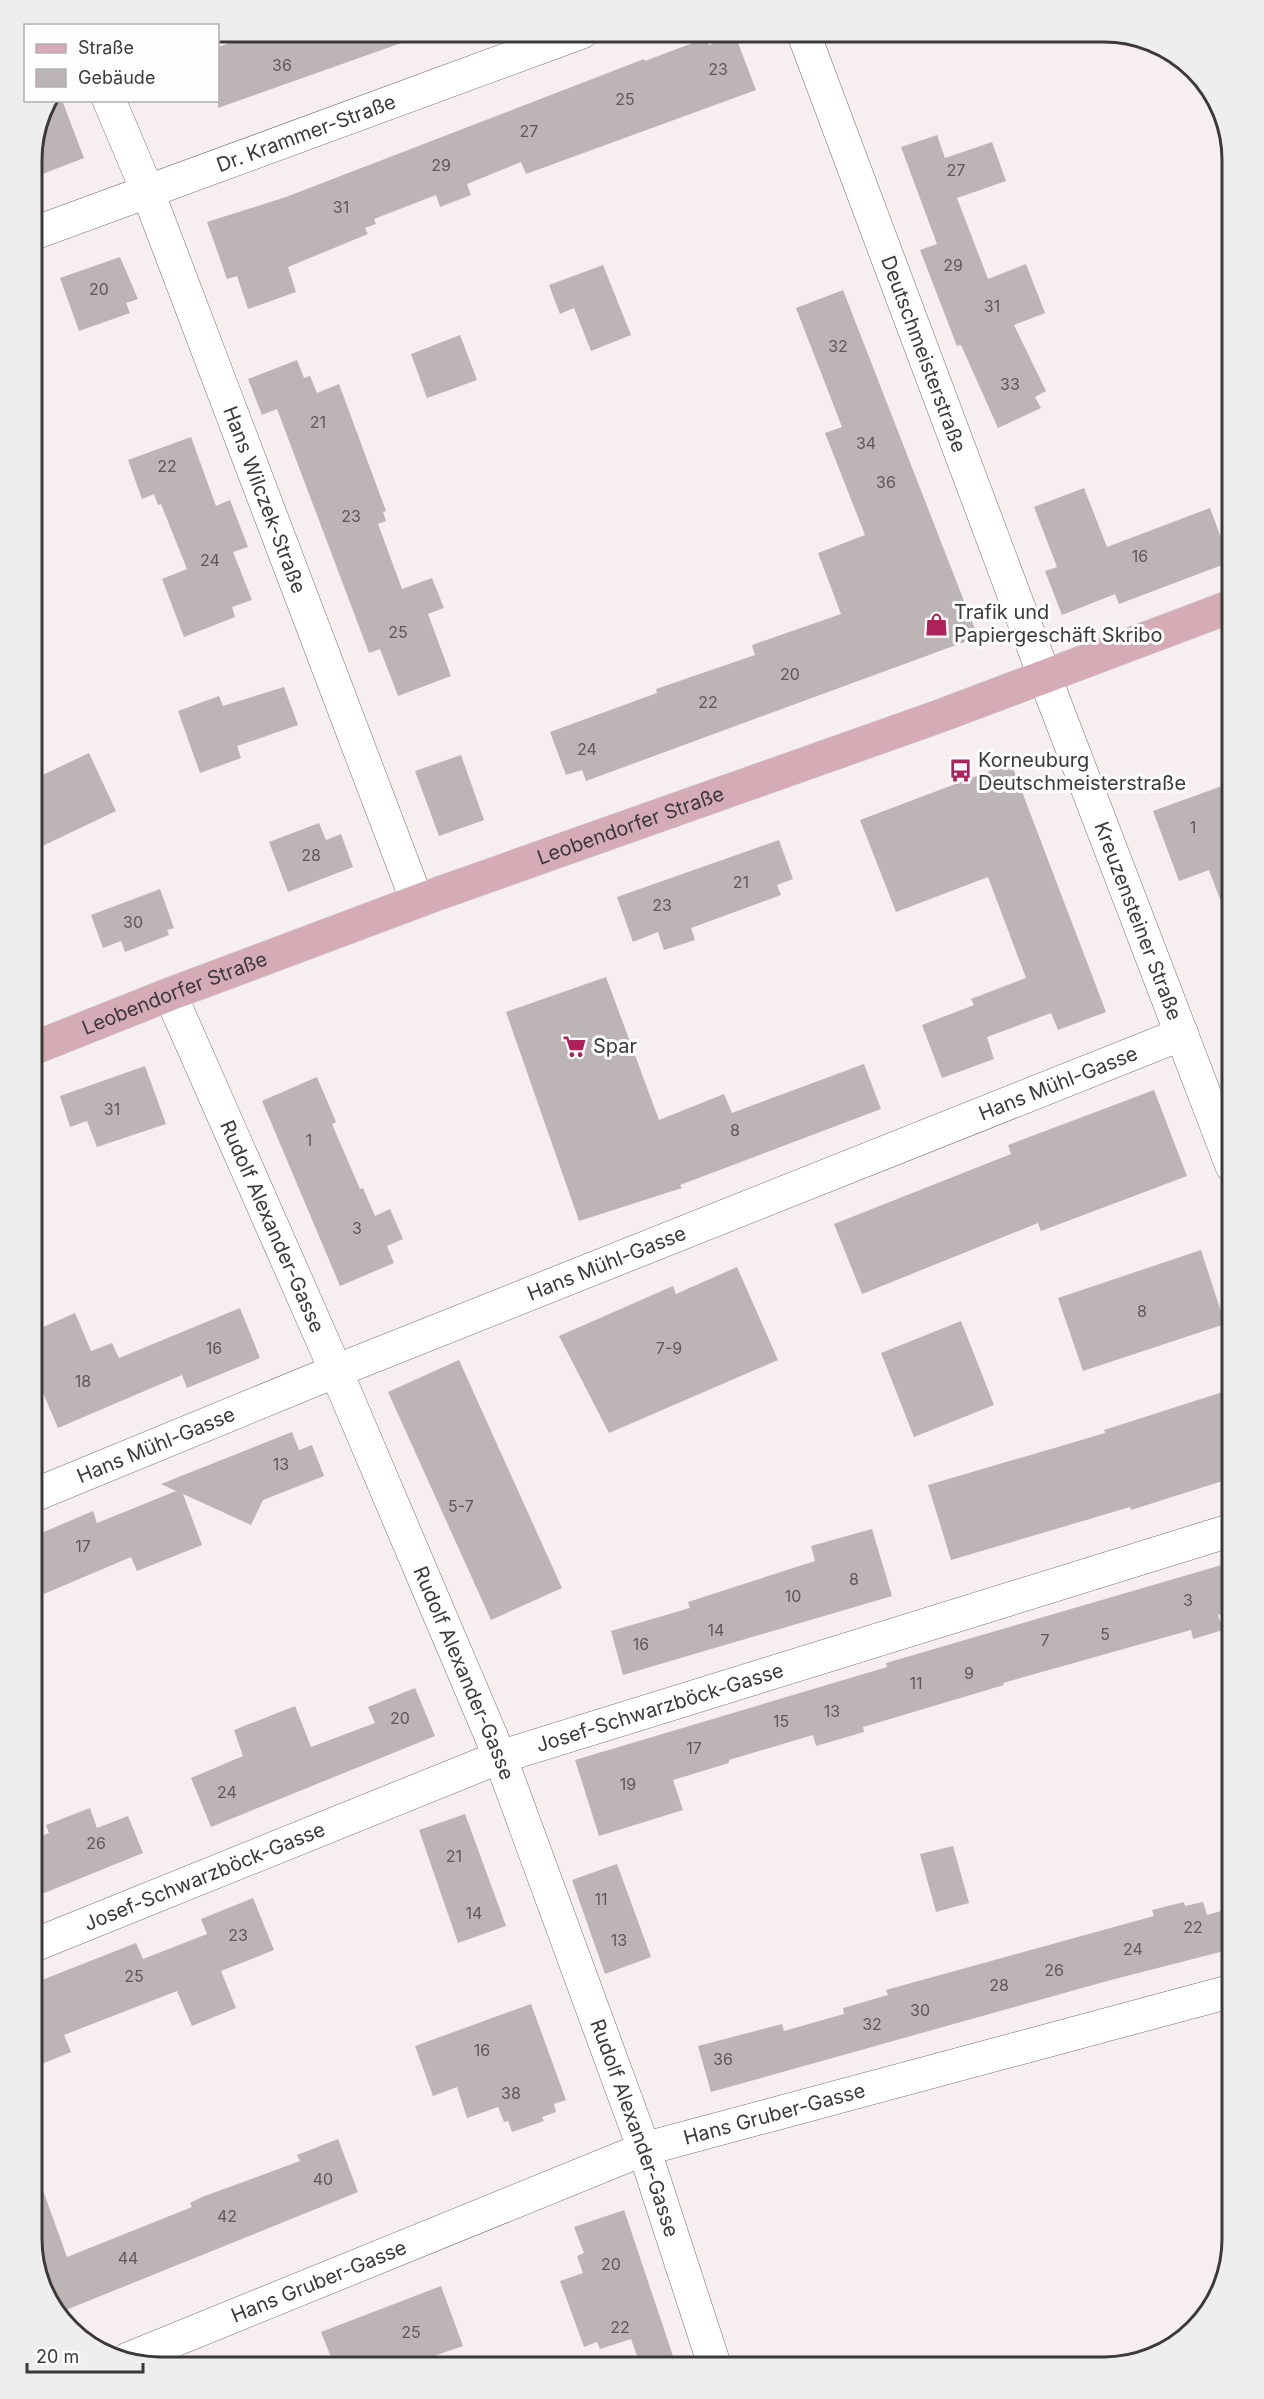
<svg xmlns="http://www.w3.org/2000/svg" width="1264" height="2399" font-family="Inter,sans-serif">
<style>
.building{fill:#bdb4b6}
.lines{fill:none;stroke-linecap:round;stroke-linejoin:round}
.minor-casing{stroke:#776e70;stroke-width:34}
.major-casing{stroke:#cdcccc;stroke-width:34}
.minor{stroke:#fff;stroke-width:33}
.major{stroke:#d5abb6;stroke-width:33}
.labels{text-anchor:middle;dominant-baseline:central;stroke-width:6;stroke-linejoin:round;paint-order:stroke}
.number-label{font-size:16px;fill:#5d5859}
.street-label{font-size:20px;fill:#3d393a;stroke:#fefefe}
.poi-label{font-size:20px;fill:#3d393a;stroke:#fefefe;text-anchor:start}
.rim{fill:none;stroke:#3d393a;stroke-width:3}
</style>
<rect width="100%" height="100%" fill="#f7eef0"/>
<g class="building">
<polygon points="261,32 420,32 421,36 218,108 218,47"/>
<polygon points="735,35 756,90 526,174 521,162 467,184 471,195 440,207 436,195 374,219 376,224 365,228 368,234 288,267 296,292 248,309 237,276 227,279 207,222 286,197 644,59 645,61 706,38 709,45"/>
<polygon points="48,100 62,100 84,158 32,178 32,152 41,111"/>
<polygon points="937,135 945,158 992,142 1006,181 957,198 988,279 1026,264 1045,313 1014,325 1046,391 1035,397 1041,408 998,428 961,345 957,346 920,250 937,244 901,147"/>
<polygon points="120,257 138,299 126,303 130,313 79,331 60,278"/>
<polygon points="603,265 631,335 591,351 574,308 560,314 549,285"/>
<polygon points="843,290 978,637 586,781 582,770 566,775 550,732 657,693 656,689 755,655 752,645 841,614 818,553 865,535 825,433 842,427 796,308"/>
<polygon points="460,335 477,380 427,398 411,354"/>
<polygon points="297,360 304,378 310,376 317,393 339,384 386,511 383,512 386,521 378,524 402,589 432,578 444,608 428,614 451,676 398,696 380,649 369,653 277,409 262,415 248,379"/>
<polygon points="191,437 216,506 230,500 248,547 233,552 252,600 232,607 235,617 184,637 162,579 187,569 161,504 158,505 154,494 142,499 128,460"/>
<polygon points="1084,488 1107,547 1210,508 1230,562 1119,604 1115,594 1062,615 1045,571 1057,567 1034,507"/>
<polygon points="284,687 298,725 237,746 241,758 200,773 178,711 219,696 223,706"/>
<polygon points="89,753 116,811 32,851 32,780"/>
<polygon points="461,755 484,820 439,836 415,771"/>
<polygon points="1011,763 1106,1012 1058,1030 1051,1013 987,1037 994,1059 942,1078 922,1025 974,1005 971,999 1026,978 988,877 896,912 860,820"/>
<polygon points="1233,782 1233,925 1230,926 1209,870 1179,881 1153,811"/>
<polygon points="319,823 326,840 341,834 353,867 288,892 269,842"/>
<polygon points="779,840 793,879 777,885 781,895 691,928 695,940 664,950 658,932 633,942 617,897"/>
<polygon points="160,889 174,928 167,930 169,935 125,952 121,941 103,948 91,915"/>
<polygon points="606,977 659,1120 724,1094 732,1113 864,1064 881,1109 680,1185 682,1188 579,1221 506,1012"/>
<polygon points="145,1066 166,1124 97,1147 87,1121 70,1127 60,1096"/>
<polygon points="317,1077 336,1122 332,1124 360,1189 363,1188 375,1216 390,1209 403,1239 387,1246 394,1263 340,1286 262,1101"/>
<polygon points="1154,1090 1187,1176 1041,1231 1038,1223 862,1294 834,1224 1011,1154 1008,1145"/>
<polygon points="1201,1250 1225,1324 1083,1371 1058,1298"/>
<polygon points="737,1267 778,1360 609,1433 559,1336 673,1286 676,1294"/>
<polygon points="240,1308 260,1358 187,1388 182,1375 58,1428 32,1367 32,1332 75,1313 91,1351 112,1343 119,1358"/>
<polygon points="961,1321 994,1405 914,1437 881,1353"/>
<polygon points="459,1360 562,1588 491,1620 388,1392"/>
<polygon points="1232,1389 1232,1478 1131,1510 1130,1507 951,1560 928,1485 1105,1433 1104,1430"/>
<polygon points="292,1432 299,1450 312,1445 324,1476 263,1500 251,1525 183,1494 202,1545 137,1571 131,1557 32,1599 32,1537 93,1511 97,1523 176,1491 161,1484"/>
<polygon points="872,1529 892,1596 623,1675 611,1631 690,1608 688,1602 815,1561 811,1546"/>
<polygon points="1232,1562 1232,1611 1218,1615 1223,1630 1193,1639 1191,1630 1003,1683 1004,1685 863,1727 864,1732 816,1746 813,1735 729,1760 729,1763 673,1780 683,1810 599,1836 575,1760 887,1667 886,1663"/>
<polygon points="415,1688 435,1736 211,1827 191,1778 243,1756 234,1730 295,1706 311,1747 375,1723 368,1707"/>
<polygon points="90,1808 97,1828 128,1816 143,1853 32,1898 32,1840 49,1833 46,1825"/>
<polygon points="465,1814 506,1926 458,1943 419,1830"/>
<polygon points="953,1846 969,1903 936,1912 920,1854"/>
<polygon points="617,1864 651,1957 605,1974 572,1880"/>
<polygon points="253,1898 274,1950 221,1971 236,2008 192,2026 177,1991 64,2035 71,2052 32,2068 32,1964 35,1964 42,1980 136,1943 143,1959 207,1934 201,1919"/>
<polygon points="1184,1902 1185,1906 1203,1902 1207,1915 1225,1910 1232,1949 1111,1980 711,2092 698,2046 782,2024 784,2031 844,2014 843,2008 888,1995 886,1990 1154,1916 1152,1910"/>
<polygon points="531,2004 566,2100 554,2104 556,2112 542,2117 544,2121 512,2132 508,2121 504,2122 498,2107 467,2118 457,2087 433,2096 415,2046"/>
<polygon points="338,2139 358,2192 61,2312 41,2288 32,2239 32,2176 37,2174 67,2257 192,2207 190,2203 202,2197 300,2161 297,2155"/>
<polygon points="624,2210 673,2356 641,2367 631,2339 600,2349 597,2342 584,2347 560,2281 583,2273 577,2256 584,2253 574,2227"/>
<polygon points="441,2286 463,2346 402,2367 335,2367 321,2332"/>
</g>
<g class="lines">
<defs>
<g id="minor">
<path id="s1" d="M 803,32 L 1044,675 L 1232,1166"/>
<path id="s2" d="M 109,100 L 147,190 L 417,901"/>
<path id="s3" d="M 32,234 L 582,32"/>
<path id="s4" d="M 170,994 L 336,1371 L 500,1757 L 644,2149 L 715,2367"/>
<path id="s5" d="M 32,1496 L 336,1371 L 1182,1034"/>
<path id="s6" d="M 32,1946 L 500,1757 L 1232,1530"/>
<path id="s7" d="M 128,2359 L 644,2149 L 1232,1991"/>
</g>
<g id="major">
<path id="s8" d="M 32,1049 L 170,994 L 437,894 L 937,717 L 1232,606"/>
</g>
</defs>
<use href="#minor" class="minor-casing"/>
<use href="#major" class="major-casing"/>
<use href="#minor" class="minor"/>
<use href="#major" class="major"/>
</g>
<defs>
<symbol id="shop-bare" viewBox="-9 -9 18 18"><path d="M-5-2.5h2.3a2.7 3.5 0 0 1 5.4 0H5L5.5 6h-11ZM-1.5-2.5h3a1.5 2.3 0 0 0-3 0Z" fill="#af215b" stroke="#fefefe" stroke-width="2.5" paint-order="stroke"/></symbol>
<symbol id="bus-bare" viewBox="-9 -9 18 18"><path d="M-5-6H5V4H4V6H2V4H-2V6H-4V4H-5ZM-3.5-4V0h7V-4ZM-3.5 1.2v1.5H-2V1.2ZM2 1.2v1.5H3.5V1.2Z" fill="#af215b" stroke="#fefefe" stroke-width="2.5" paint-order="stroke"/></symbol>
<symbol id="supermarket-bare" viewBox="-9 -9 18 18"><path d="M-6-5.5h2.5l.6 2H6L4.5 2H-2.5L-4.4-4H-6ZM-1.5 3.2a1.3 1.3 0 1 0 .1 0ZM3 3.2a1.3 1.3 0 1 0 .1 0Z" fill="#af215b" stroke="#fefefe" stroke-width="2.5" paint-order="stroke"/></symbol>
</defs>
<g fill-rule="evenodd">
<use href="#shop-bare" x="920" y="608" width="33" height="33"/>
<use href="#bus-bare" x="944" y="754" width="33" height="33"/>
<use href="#supermarket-bare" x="558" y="1030" width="33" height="33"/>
</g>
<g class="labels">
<g class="number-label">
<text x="282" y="65">36</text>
<text x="718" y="69">23</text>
<text x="625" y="99">25</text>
<text x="529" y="131">27</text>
<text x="441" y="165">29</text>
<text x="956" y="170">27</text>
<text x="341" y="207">31</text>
<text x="953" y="265">29</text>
<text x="99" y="289">20</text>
<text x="992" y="306">31</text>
<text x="838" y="346">32</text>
<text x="1010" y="384">33</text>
<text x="318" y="422">21</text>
<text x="866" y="443">34</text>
<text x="167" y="466">22</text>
<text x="886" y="482">36</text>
<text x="351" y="516">23</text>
<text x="1140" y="556">16</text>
<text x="210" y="560">24</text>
<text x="398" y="632">25</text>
<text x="790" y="674">20</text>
<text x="708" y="702">22</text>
<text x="587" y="749">24</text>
<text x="1193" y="827">1</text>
<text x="311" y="855">28</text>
<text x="741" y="882">21</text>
<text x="662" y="905">23</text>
<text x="133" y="922">30</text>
<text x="112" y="1109">31</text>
<text x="735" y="1130">8</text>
<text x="309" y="1140">1</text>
<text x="357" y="1228">3</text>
<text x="1142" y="1311">8</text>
<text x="214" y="1348">16</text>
<text x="669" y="1348">7-9</text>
<text x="83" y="1381">18</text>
<text x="281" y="1464">13</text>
<text x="461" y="1506">5-7</text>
<text x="83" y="1546">17</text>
<text x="854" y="1579">8</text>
<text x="793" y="1596">10</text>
<text x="1188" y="1600">3</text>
<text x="716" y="1630">14</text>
<text x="1105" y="1634">5</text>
<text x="1045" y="1640">7</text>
<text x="641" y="1644">16</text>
<text x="969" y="1673">9</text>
<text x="916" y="1683">11</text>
<text x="832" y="1711">13</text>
<text x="400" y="1718">20</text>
<text x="781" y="1721">15</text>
<text x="694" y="1748">17</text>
<text x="628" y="1784">19</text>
<text x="227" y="1792">24</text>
<text x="96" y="1843">26</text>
<text x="454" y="1856">21</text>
<text x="601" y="1899">11</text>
<text x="474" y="1913">14</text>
<text x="1193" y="1927">22</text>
<text x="238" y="1935">23</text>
<text x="619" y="1940">13</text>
<text x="1133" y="1949">24</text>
<text x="1054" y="1970">26</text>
<text x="134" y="1976">25</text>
<text x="999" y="1985">28</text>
<text x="920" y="2010">30</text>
<text x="872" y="2024">32</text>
<text x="482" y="2050">16</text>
<text x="723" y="2059">36</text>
<text x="511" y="2093">38</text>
<text x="323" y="2179">40</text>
<text x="227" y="2216">42</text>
<text x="128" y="2258">44</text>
<text x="611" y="2264">20</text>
<text x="620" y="2327">22</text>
<text x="411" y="2332">25</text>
</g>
<g class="street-label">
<text stroke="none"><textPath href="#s3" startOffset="292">Dr. Krammer-Straße</textPath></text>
<text stroke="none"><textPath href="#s1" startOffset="344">Deutschmeisterstraße</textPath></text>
<text stroke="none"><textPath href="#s2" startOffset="429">Hans Wilczek-Straße</textPath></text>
<text stroke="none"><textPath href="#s8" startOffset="639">Leobendorfer Straße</textPath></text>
<text stroke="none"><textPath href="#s1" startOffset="950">Kreuzensteiner Straße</textPath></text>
<text stroke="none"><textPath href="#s8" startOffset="153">Leobendorfer Straße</textPath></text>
<text stroke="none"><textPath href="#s5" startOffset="1106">Hans Mühl-Gasse</textPath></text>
<text stroke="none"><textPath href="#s4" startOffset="254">Rudolf Alexander-Gasse</textPath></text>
<text stroke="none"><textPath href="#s5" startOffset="620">Hans Mühl-Gasse</textPath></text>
<text stroke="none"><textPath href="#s5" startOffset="134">Hans Mühl-Gasse</textPath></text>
<text stroke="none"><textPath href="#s4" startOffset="740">Rudolf Alexander-Gasse</textPath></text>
<text stroke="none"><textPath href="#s6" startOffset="672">Josef-Schwarzböck-Gasse</textPath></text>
<text stroke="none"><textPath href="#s6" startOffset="186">Josef-Schwarzböck-Gasse</textPath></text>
<text stroke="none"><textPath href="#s7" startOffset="692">Hans Gruber-Gasse</textPath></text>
<text stroke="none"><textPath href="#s4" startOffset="1226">Rudolf Alexander-Gasse</textPath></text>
<text stroke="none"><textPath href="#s7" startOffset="206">Hans Gruber-Gasse</textPath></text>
</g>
<g class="poi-label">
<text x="954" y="612">Trafik und<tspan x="954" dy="23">Papiergeschäft Skribo</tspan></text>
<text x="978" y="760">Korneuburg<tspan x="978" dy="23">Deutschmeisterstraße</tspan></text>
<text x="593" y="1046">Spar</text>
</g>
</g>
<path d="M0 0H1264V2399H0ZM160 42H1104A118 118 0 0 1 1222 160V2239A118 118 0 0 1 1104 2357H160A118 118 0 0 1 42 2239V160A118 118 0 0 1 160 42Z" fill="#efeeee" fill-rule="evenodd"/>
<path class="rim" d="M160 42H1104A118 118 0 0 1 1222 160V2239A118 118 0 0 1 1104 2357H160A118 118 0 0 1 42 2239V160A118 118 0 0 1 160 42Z"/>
<rect x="24" y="24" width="195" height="78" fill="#fefefe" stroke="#b1afb0" stroke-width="1.5"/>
<rect x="36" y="44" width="30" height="9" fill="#d5abb6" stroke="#b1afb0" stroke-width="1.5"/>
<text x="78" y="54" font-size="18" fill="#3d393a">Straße</text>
<rect x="36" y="69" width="30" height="18" fill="#bdb4b6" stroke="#b1afb0" stroke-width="1.5"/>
<text x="78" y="84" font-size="18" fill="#3d393a">Gebäude</text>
<path d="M27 2363v9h116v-9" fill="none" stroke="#3d393a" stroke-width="3"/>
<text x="36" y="2363" font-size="18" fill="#3d393a" stroke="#fefefe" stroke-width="4.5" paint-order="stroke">20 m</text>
</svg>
